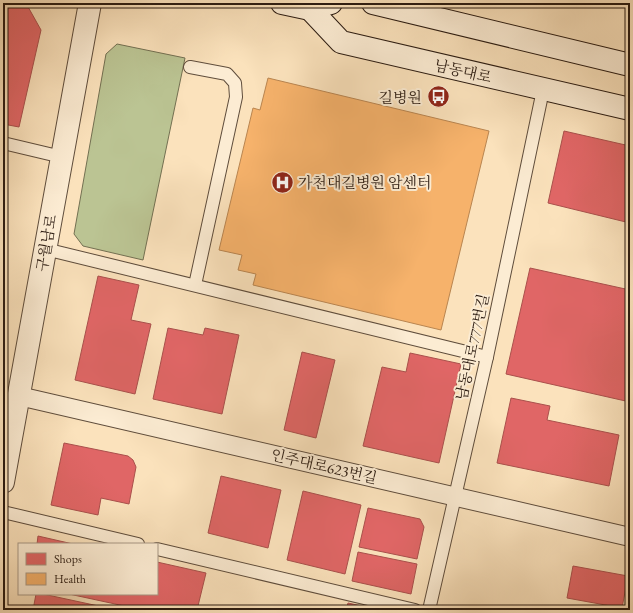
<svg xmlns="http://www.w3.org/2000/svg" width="633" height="613" font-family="'EB Garamond','Noto Serif KR',serif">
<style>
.green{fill:#bbc493;stroke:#737052}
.shops{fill:#e06666;stroke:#aa504c}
.health{fill:#f6b26b;stroke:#b98550}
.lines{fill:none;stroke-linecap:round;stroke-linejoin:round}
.service-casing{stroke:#5f4d3c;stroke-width:14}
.pedestrian-casing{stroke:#5f4d3c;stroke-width:20}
.tertiary-casing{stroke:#5f4d3c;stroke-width:24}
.secondary-casing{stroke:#2b1b11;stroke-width:24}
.service{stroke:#fcecd3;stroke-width:12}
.pedestrian{stroke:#fcecd3;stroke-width:18}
.tertiary{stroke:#fcecd3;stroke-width:22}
.secondary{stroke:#fcecd3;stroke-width:22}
.labels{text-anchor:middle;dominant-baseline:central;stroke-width:4;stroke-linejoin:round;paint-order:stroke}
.street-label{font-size:15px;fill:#2b1b11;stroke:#fcecd3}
.poi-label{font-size:15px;fill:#2b1b11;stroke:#fcecd3;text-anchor:end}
</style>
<rect width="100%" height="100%" fill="#fbe2bc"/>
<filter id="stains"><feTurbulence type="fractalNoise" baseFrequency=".005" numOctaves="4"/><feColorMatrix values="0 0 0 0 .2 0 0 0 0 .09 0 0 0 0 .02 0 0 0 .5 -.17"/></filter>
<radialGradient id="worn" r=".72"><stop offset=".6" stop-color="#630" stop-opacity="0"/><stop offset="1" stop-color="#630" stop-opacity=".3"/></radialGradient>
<polygon class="green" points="117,44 185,58 143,260 83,246 74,234 106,54"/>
<g class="shops">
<polygon points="3,3 20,3 27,5 41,30 19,127 3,124"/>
<polygon points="564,131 630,146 630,223 548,203"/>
<polygon points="530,268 630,290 630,402 506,374"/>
<polygon points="98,276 139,285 131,320 151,324 135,394 75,380"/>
<polygon points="168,328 203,335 205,328 239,335 222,414 153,399"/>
<polygon points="302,352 335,360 316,438 284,430"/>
<polygon points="410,353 461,364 439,463 363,446 382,367 406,372"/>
<polygon points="511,398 550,406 547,420 619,435 609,486 497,463"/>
<polygon points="64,443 128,456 133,460 136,467 129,504 101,498 98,515 51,505"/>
<polygon points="221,476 281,490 268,548 208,533"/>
<polygon points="303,491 361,505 345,574 287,560"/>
<polygon points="368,508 420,519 424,527 417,559 359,547"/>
<polygon points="38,536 73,544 37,544"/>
<polygon points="358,552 417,564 411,594 352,581"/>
<polygon points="157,562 206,573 197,610 143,610 69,594 157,594"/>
<polygon points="573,566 628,576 622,608 567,598"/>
<polygon points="36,594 43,594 117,610 33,610"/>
<polygon points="348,603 380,610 346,610"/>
</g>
<polygon class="health" points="268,78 489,131 441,330 253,285 256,274 238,270 242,255 219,250 253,108 260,110"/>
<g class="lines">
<defs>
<g id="service">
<polyline points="190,67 227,74 235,83 236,97 195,285"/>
<polyline points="3,143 62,157"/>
<polyline points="45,249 487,357"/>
<polyline points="3,512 138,544"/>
<polyline points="157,549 415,610"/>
<polyline points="429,610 487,357 543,90"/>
</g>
<polyline id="pedestrian" points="19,396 630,537"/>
<polyline id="tertiary" points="3,482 90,3"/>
<g id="secondary">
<polyline points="282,3 310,9 331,3"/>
<polyline points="373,3 630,65"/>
<polyline points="310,9 341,42 630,109"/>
</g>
</defs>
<use href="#service" class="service-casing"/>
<use href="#pedestrian" class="pedestrian-casing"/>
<use href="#tertiary" class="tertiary-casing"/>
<use href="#secondary" class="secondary-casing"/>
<use href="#service" class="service"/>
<use href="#pedestrian" class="pedestrian"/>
<use href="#tertiary" class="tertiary"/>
<use href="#secondary" class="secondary"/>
</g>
<defs>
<symbol id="bus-disc" viewBox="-11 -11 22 22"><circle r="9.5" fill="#8f2418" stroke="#fcecd3"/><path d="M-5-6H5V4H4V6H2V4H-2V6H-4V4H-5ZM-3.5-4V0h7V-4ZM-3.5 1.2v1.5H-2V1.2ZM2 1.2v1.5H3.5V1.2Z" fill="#fff"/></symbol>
<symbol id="hospital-disc" viewBox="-11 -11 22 22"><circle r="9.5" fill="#8f2418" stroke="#fcecd3"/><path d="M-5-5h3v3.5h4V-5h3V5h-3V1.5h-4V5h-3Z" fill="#fff"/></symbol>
</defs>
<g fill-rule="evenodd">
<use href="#bus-disc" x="426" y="84" width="25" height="25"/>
<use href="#hospital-disc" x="270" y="170" width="25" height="25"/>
</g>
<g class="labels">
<g class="street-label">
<text transform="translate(463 71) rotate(13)">남동대로</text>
<text transform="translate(46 243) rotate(-80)">구월남로</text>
<text transform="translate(472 347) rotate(-78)">남동대로777번길</text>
<text transform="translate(324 466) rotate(13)">인주대로623번길</text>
</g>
<g class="poi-label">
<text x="422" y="97">길병원</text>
<text x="298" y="182" text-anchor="start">가천대길병원 암센터</text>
</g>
</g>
<rect width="633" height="613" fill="none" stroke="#fbe2bc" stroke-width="16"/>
<rect x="4" y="4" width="625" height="605" fill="none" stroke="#2b1b11" stroke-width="2"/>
<rect x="8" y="8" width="617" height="597" fill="none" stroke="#2b1b11"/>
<rect x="18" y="543" width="140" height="52" fill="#fcecd3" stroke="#a89885"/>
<rect x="26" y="553" width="20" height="12" fill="#e06666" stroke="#a89885"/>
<text x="54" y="563" font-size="12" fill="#2b1b11">Shops</text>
<rect x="26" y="573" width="20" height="12" fill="#f6b26b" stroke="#a89885"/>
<text x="54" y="583" font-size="12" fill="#2b1b11">Health</text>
<rect width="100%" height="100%" filter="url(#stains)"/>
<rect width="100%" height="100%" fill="url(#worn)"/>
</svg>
